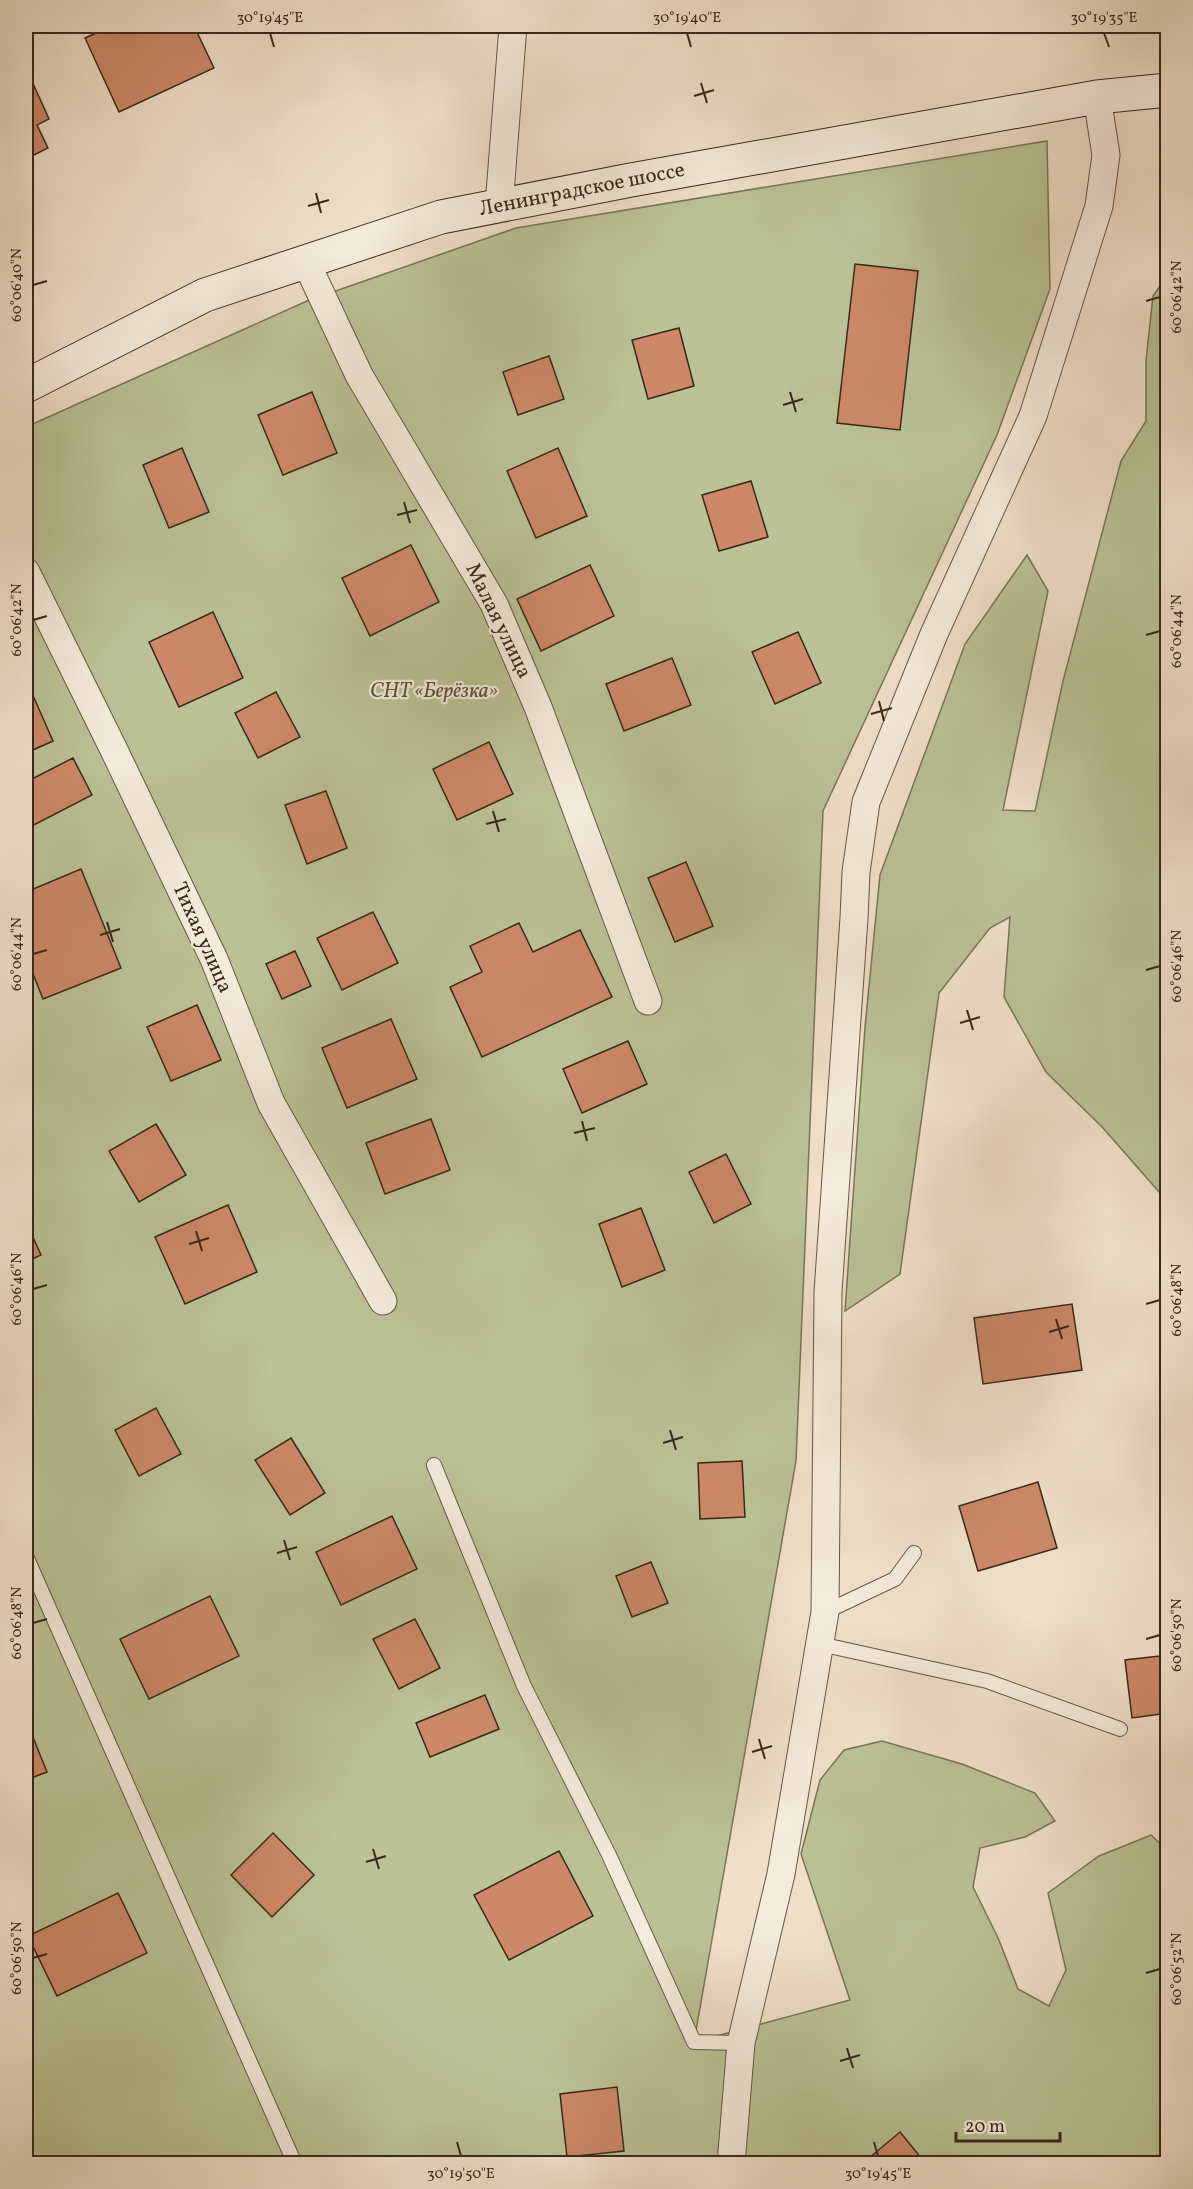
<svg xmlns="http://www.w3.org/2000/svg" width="1193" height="2189" font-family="Vollkorn,serif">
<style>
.green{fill:#bac296;stroke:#797558;stroke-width:1.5}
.building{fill:#cc8867;stroke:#38281b;stroke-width:1.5}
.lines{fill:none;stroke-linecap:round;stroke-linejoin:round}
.lane-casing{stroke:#665646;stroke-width:16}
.street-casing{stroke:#665646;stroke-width:29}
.secondary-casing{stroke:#38281b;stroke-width:35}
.lane{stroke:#f5ebdc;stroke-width:14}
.street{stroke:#f5ebdc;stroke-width:27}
.secondary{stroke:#f5ebdc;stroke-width:33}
.ticks{fill:none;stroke:#38281b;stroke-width:2}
.labels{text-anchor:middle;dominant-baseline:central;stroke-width:4.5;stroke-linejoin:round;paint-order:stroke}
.street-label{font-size:21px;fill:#38281b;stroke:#f5ebdc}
.park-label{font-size:21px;font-style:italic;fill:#584e3a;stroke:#f5ebdc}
.neatline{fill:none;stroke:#38281b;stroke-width:2}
.ticks-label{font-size:15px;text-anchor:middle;fill:#38281b}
</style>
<rect width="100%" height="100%" fill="#f0e0c9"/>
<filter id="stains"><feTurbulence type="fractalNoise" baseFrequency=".00333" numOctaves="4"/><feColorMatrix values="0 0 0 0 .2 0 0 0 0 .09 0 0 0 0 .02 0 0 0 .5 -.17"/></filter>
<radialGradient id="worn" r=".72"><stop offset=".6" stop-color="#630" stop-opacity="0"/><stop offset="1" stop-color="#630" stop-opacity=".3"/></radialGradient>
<g class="green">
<polygon points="1047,141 1050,289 997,435 823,811 796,1461 694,2042 850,2000 801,1854 820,1780 844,1750 882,1741 962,1764 1035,1793 1055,1821 1025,1837 980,1848 973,1887 999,1940 1018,1989 1049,2006 1066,1970 1048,1893 1099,1856 1151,1835 1167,1850 1167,2163 26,2163 26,427 307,301 516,228"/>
<polygon points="1167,276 1167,1201 1103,1128 1046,1072 1004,997 1010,917 990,928 939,993 900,1274 845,1311 865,1027 880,875 965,644 1027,555 1048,591 1003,810 1035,811 1063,681 1121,461 1146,421 1146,361 1153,296"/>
</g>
<g class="building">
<polygon points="112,26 194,26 214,68 119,112 85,38"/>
<polygon points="26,68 49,119 37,125 48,148 26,159"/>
<polygon points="855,264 918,271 900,430 837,423"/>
<polygon points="679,328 694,386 648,399 632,340"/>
<polygon points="549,356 564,399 518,415 503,372"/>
<polygon points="312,392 337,453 283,475 258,415"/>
<polygon points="182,448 209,512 169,528 143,465"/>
<polygon points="558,448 587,516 536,538 507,471"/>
<polygon points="751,481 768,537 719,551 702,495"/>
<polygon points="411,545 439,602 370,636 342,578"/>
<polygon points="590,565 614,616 541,651 517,599"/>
<polygon points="213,612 243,678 179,707 149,642"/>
<polygon points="798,632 821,683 775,704 752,652"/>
<polygon points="672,658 691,705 624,731 606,684"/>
<polygon points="31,691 53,741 26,753 26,694"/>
<polygon points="276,692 300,737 258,758 235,713"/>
<polygon points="489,742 513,794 457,820 433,769"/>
<polygon points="73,758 92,795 26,829 26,782"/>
<polygon points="326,791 347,848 307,864 285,805"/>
<polygon points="686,862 713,926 675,942 648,878"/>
<polygon points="81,869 121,968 43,999 26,956 26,892"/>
<polygon points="373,912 398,963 342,990 317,938"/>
<polygon points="519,923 533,952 580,930 612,997 482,1057 450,987 482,972 470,946"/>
<polygon points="295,951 311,986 282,999 266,964"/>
<polygon points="197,1005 221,1060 171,1081 147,1027"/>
<polygon points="391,1019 417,1079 347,1108 322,1048"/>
<polygon points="628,1041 647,1084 582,1113 563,1069"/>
<polygon points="431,1119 450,1170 385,1194 366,1143"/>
<polygon points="156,1124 186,1175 139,1202 109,1151"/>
<polygon points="726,1154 751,1204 714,1223 689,1172"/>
<polygon points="228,1205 257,1272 185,1304 155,1237"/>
<polygon points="641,1208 665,1270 622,1287 599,1224"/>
<polygon points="26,1222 41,1255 26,1262"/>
<polygon points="1072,1304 1082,1370 983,1384 974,1318"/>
<polygon points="156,1408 181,1454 139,1476 115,1430"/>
<polygon points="291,1438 325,1493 290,1515 255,1460"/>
<polygon points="742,1461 745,1517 700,1519 698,1463"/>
<polygon points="1038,1482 1057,1548 978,1571 959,1506"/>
<polygon points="392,1516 417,1569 341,1605 316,1552"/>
<polygon points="651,1562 668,1603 632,1617 616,1576"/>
<polygon points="210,1596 239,1656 149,1699 120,1639"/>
<polygon points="415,1619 440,1668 399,1689 373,1639"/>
<polygon points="1168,1655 1168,1713 1132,1718 1125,1660"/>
<polygon points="485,1695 499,1729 430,1757 416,1723"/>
<polygon points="26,1720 47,1772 26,1780"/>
<polygon points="273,1833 314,1875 272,1917 231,1875"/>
<polygon points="559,1851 593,1916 509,1960 474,1895"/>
<polygon points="118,1893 147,1953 57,1996 28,1936"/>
<polygon points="617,2087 624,2151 567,2157 560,2094"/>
<polygon points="900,2132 926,2164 862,2164"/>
</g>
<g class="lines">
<defs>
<g id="lane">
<polyline points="434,1465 524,1686 609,1855 694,2042 741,2043"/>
<polyline points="26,1556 295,2164"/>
<polyline points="825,1612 895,1579 914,1553"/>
<polyline points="820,1644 987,1681 1120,1729"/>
</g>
<g id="street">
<polyline points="499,206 513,26"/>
<polyline points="306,262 359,375 494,604 538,707 648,1001"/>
<polyline points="26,572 114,750 214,959 271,1103 383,1301"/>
<polyline points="731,2164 741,2043 781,1874 825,1612 828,1292 854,918 856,872 866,802 934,634 1033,416 1099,206 1106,155 1097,97"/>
</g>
<polyline id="secondary" points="26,386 205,295 441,217 631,180 1097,97 1168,90"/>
</defs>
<use href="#lane" class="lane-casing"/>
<use href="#street" class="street-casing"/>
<use href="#secondary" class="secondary-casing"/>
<use href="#lane" class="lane"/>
<use href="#street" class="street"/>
<use href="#secondary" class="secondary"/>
</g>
<path class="ticks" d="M 270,33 L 274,47M 687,33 L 691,47M 1104,33 L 1109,47M 701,83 L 707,103M 694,96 L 714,90M 316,193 L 321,213M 308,206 L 329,200M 33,285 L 47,281M 1146,301 L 1160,297M 790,392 L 796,412M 783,405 L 803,399M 404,502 L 410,523M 397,515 L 417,510M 33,620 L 47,616M 1146,635 L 1160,631M 879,701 L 884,721M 871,714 L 892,708M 493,811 L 499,832M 486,824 L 506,819M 107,922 L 113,942M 100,935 L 120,929M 33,954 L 47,950M 1146,970 L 1160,966M 967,1010 L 973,1030M 960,1023 L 980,1017M 582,1121 L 587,1141M 574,1133 L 595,1128M 196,1231 L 202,1251M 189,1244 L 209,1238M 33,1289 L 47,1285M 1146,1304 L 1160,1300M 1056,1319 L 1062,1339M 1049,1332 L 1069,1326M 670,1430 L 676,1450M 663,1443 L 683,1437M 284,1540 L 290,1560M 277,1553 L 297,1547M 33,1623 L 47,1619M 1146,1639 L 1160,1635M 759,1739 L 765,1759M 752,1752 L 772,1746M 373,1849 L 379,1869M 366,1862 L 386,1856M 33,1958 L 47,1954M 1146,1973 L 1160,1969M 847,2048 L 853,2068M 840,2061 L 860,2055M 457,2142 L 461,2156M 874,2142 L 878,2156"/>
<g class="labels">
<g class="street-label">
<text transform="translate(582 190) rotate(-11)">Ленинградское шоссе</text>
<text transform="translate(498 621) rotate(64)">Малая улица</text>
<text transform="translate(202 938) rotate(66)">Тихая улица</text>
</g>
<g class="park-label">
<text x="434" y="691">СНТ «Берёзка»</text>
</g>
</g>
<rect width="1193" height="2189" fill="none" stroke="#f0e0c9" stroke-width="66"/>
<path d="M956 2132v9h104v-9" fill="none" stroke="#38281b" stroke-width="3"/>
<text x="965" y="2132" font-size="18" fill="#38281b" stroke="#f5ebdc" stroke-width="4.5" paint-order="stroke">20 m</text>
<rect x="33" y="33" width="1127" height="2123" class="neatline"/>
<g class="ticks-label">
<text x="270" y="22">30°19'45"E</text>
<text x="687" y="22">30°19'40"E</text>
<text x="1104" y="22">30°19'35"E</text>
<text transform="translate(16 285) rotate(-90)" y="5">60°06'40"N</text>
<text transform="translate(1176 297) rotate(-90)" y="5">60°06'42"N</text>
<text transform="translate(16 620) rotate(-90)" y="5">60°06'42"N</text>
<text transform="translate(1176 631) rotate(-90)" y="5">60°06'44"N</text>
<text transform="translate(16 954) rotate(-90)" y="5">60°06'44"N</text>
<text transform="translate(1176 966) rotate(-90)" y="5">60°06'46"N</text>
<text transform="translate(16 1289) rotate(-90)" y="5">60°06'46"N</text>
<text transform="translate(1176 1300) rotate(-90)" y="5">60°06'48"N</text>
<text transform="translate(16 1623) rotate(-90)" y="5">60°06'48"N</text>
<text transform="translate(1176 1635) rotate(-90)" y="5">60°06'50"N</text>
<text transform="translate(16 1958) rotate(-90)" y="5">60°06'50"N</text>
<text transform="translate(1176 1969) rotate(-90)" y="5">60°06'52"N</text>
<text x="461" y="2178">30°19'50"E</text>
<text x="878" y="2178">30°19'45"E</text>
</g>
<rect width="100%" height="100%" filter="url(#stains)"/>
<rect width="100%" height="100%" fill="url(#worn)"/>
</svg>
